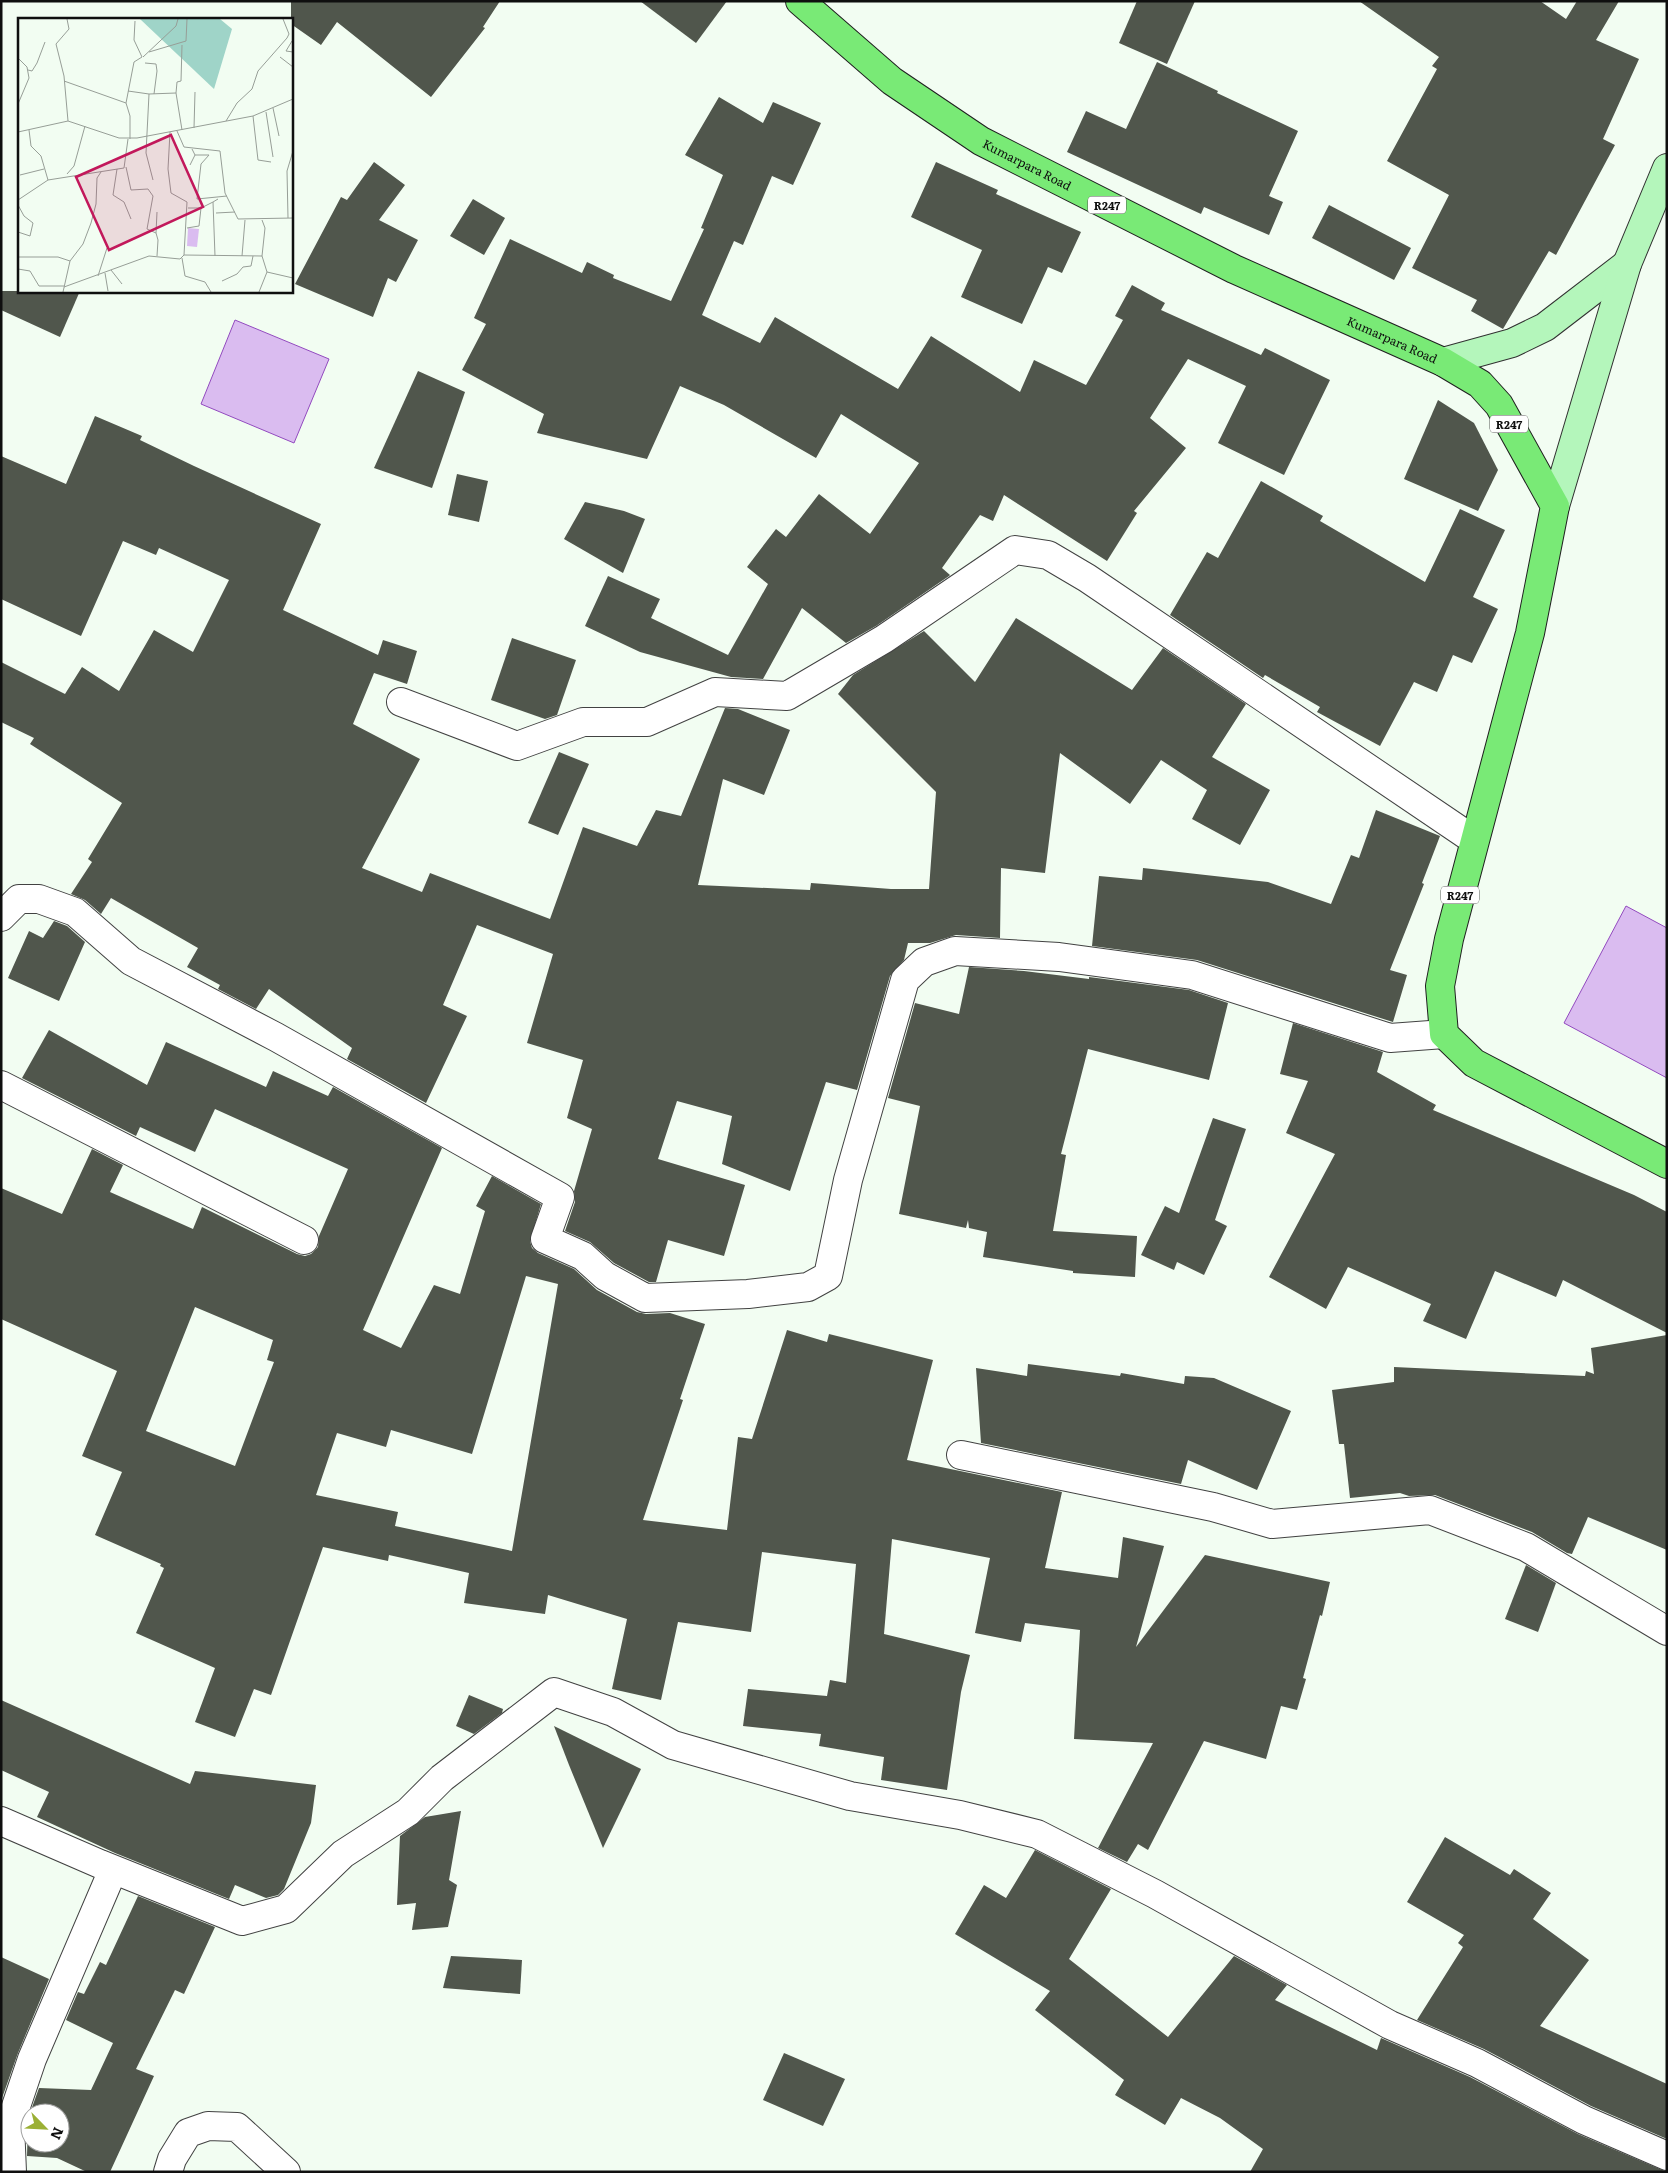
<svg xmlns="http://www.w3.org/2000/svg" width="1668" height="2173" font-family="Literata,serif">
<style>
.water{fill:#dabcf0;stroke:#924abf}
.building{fill:#50564c;fill-rule:evenodd}
.lines{fill:none;stroke-linecap:round;stroke-linejoin:round}
.street-casing{stroke:#424242;stroke-width:30}
.secondary-casing{stroke:#313131;stroke-width:30}
.primary-casing{stroke:#202020;stroke-width:30}
.street{stroke:#fff;stroke-width:28}
.secondary{stroke:#b4f6bb;stroke-width:28}
.primary{stroke:#79ea76;stroke-width:28}
.labels{text-anchor:middle;dominant-baseline:central;stroke-width:5;stroke-linejoin:round;paint-order:stroke}
.shield{fill:#fff;stroke:#575757;stroke-width:1}
.shield-label{font-size:11px;font-weight:bold;fill:#0f0f0f}
.street-label{font-size:12px;fill:#0f0f0f;stroke:#fff}
.inset-road{fill:none;stroke:#979e97;stroke-width:1}
.view{fill:#c2185b;fill-opacity:0.15;stroke:#c2185b;stroke-width:2.5}
.inset-edge{fill:none;stroke:#0f0f0f;stroke-width:2.5}
</style>
<rect width="100%" height="100%" fill="#f2fdf2"/>
<g class="water">
<polygon points="235,320 329,359 294,443 201,404"/>
<polygon points="1626,906 1667,928 1667,1078 1564,1023"/>
</g>
<g class="building">
<polygon points="291,1 500,1 483,27 485,28 431,97 337,22 321,45 291,24"/>
<polygon points="640,1 727,1 696,43"/>
<polygon points="1137,1 1195,1 1167,64 1119,43"/>
<polygon points="1359,1 1540,1 1566,19 1577,1 1619,1 1596,40 1639,59 1603,139 1615,145 1556,255 1549,251 1503,329 1471,311 1477,300 1412,268 1449,195 1387,161 1437,69 1432,66 1439,57"/>
<polygon points="1157,62 1218,91 1217,93 1298,131 1269,196 1283,202 1269,235 1204,207 1201,214 1067,152 1086,111 1126,129"/>
<polygon points="719,97 763,123 773,102 821,123 793,185 772,176 743,245 734,241 702,315 760,343 775,317 898,389 931,336 1020,392 1034,360 1086,385 1123,320 1115,316 1132,285 1165,303 1161,310 1261,355 1265,348 1330,380 1284,475 1218,443 1246,386 1188,359 1150,418 1186,448 1134,511 1137,513 1107,561 1004,495 993,521 980,515 942,568 950,575 949,576 876,626 846,643 802,608 763,679 731,677 640,652 585,626 608,576 660,599 651,618 728,655 768,584 747,567 776,529 786,537 819,494 870,534 919,463 841,414 816,458 724,405 680,386 647,459 537,433 544,414 462,370 486,324 474,318 510,239 582,273 587,262 614,275 613,278 671,301 704,229 701,228 723,175 685,155"/>
<polygon points="374,162 405,185 379,220 418,240 396,282 388,278 373,317 295,284 341,197 347,200"/>
<polygon points="936,162 998,190 996,194 1081,232 1062,273 1048,267 1022,324 961,297 982,250 911,217"/>
<polygon points="473,199 505,218 484,255 450,236"/>
<polygon points="1329,205 1411,248 1394,280 1312,238"/>
<polygon points="1,291 80,291 60,337 1,310"/>
<polygon points="418,371 465,392 432,488 374,468"/>
<polygon points="1438,400 1474,423 1498,470 1478,511 1404,479"/>
<polygon points="95,416 142,436 140,440 194,466 321,524 283,610 378,655 383,640 417,651 407,684 374,673 353,724 420,759 362,868 422,892 430,873 550,919 583,827 637,846 656,810 681,816 725,708 738,709 790,730 764,795 723,779 698,885 810,890 811,883 891,889 929,889 936,792 838,694 853,675 924,631 975,682 1016,618 1132,690 1163,648 1246,704 1212,757 1270,790 1240,845 1192,819 1207,790 1161,760 1130,804 1060,753 1045,873 1001,868 1000,938 956,935 930,943 908,943 904,960 890,976 857,1090 826,1082 790,1191 722,1164 732,1116 677,1101 658,1159 745,1185 724,1256 668,1240 656,1282 649,1282 614,1263 590,1242 565,1231 575,1202 574,1191 592,1129 567,1118 583,1060 527,1043 553,954 477,925 443,1005 467,1016 426,1103 347,1059 352,1048 269,989 256,1009 218,989 220,985 187,967 198,948 111,898 101,914 85,900 71,894 92,862 88,859 122,803 30,744 34,738 1,722 1,662 65,694 82,667 119,691 154,630 193,652 229,580 159,548 156,555 123,541 81,636 1,599 1,456 66,484"/>
<polygon points="457,474 488,481 479,522 448,515"/>
<polygon points="1261,481 1323,516 1320,521 1425,582 1460,509 1505,530 1473,597 1498,609 1472,663 1453,655 1437,692 1414,682 1380,746 1317,712 1320,707 1265,675 1263,678 1170,615 1207,552 1218,558"/>
<polygon points="585,502 624,511 645,519 623,573 564,539"/>
<polygon points="512,638 576,660 557,715 545,719 491,700"/>
<polygon points="559,752 589,764 558,835 528,823"/>
<polygon points="1376,810 1440,836 1422,883 1424,884 1390,970 1407,975 1393,1022 1197,960 1092,946 1099,876 1142,880 1143,868 1268,882 1331,904 1351,855 1359,858"/>
<polygon points="54,921 67,926 85,942 59,1001 8,978 29,931 43,938"/>
<polygon points="969,967 1024,971 1089,979 1089,977 1189,990 1228,1003 1209,1080 1088,1049 1061,1154 1066,1155 1053,1231 1137,1236 1135,1277 1073,1273 1073,1271 983,1257 987,1232 969,1228 968,1220 966,1228 899,1214 920,1106 888,1098 915,1003 959,1014"/>
<polygon points="1293,1023 1383,1052 1377,1072 1436,1105 1433,1110 1634,1195 1667,1212 1667,1333 1563,1280 1556,1297 1495,1271 1466,1339 1423,1321 1431,1304 1348,1267 1326,1309 1269,1277 1335,1154 1286,1133 1308,1081 1280,1074"/>
<path d="M 49,1030 L 147,1085 L 166,1042 L 266,1087 L 273,1071 L 328,1096 L 333,1087 L 442,1148 L 363,1330 L 401,1348 L 434,1285 L 460,1294 L 485,1211 L 476,1206 L 492,1176 L 541,1204 L 530,1241 L 532,1248 L 538,1253 L 574,1269 L 597,1290 L 637,1312 L 646,1314 L 670,1313 L 705,1324 L 680,1399 L 683,1400 L 643,1520 L 727,1530 L 738,1437 L 752,1439 L 787,1330 L 827,1342 L 829,1334 L 933,1360 L 907,1460 L 1062,1492 L 1045,1568 L 1118,1578 L 1123,1537 L 1164,1546 L 1136,1647 L 1205,1555 L 1330,1582 L 1322,1616 L 1320,1615 L 1303,1678 L 1306,1679 L 1297,1710 L 1281,1706 L 1266,1759 L 1204,1741 L 1148,1850 L 1138,1844 L 1127,1862 L 1098,1848 L 1153,1743 L 1074,1739 L 1080,1630 L 1025,1623 L 1021,1642 L 975,1633 L 990,1558 L 892,1539 L 884,1634 L 970,1655 L 961,1692 L 947,1790 L 881,1780 L 884,1757 L 819,1746 L 821,1734 L 743,1726 L 748,1689 L 827,1696 L 830,1680 L 846,1683 L 856,1564 L 762,1552 L 751,1632 L 678,1622 L 661,1700 L 612,1689 L 627,1619 L 548,1595 L 545,1614 L 464,1603 L 469,1573 L 389,1555 L 388,1561 L 323,1547 L 271,1695 L 254,1689 L 235,1737 L 195,1722 L 215,1668 L 136,1633 L 164,1568 L 160,1566 L 161,1564 L 95,1535 L 122,1472 L 82,1456 L 117,1371 L 1,1319 L 1,1188 L 62,1214 L 92,1149 L 123,1165 L 110,1192 L 193,1229 L 202,1207 L 297,1254 L 305,1256 L 311,1254 L 318,1247 L 319,1236 L 348,1169 L 215,1109 L 195,1152 L 140,1127 L 136,1136 L 22,1078 ZM 526,1276 L 558,1284 L 512,1551 L 395,1526 L 398,1512 L 316,1495 L 337,1433 L 386,1447 L 391,1430 L 472,1454 ZM 195,1307 L 273,1340 L 267,1360 L 274,1362 L 235,1466 L 146,1431 Z"/>
<polygon points="1213,1118 1246,1129 1215,1220 1227,1226 1204,1275 1177,1262 1174,1270 1141,1255 1165,1206 1179,1213"/>
<polygon points="1667,1335 1667,1550 1588,1517 1572,1554 1567,1553 1532,1532 1435,1495 1409,1496 1400,1493 1350,1498 1344,1444 1339,1444 1332,1390 1394,1382 1394,1367 1585,1376 1586,1371 1594,1374 1591,1348"/>
<polygon points="1028,1364 1120,1376 1121,1373 1184,1384 1185,1376 1214,1378 1291,1411 1257,1490 1188,1460 1181,1484 981,1443 976,1368 1027,1376"/>
<polygon points="1526,1565 1556,1583 1538,1632 1505,1619"/>
<polygon points="469,1695 503,1709 502,1713 474,1734 456,1726"/>
<polygon points="1,1700 190,1784 195,1771 316,1785 311,1823 284,1889 278,1895 266,1898 235,1885 229,1899 115,1853 37,1817 49,1792 1,1770"/>
<polygon points="554,1726 641,1769 603,1848 569,1765"/>
<polygon points="461,1811 449,1880 457,1885 448,1927 412,1930 416,1903 397,1905 400,1836 425,1817"/>
<polygon points="1445,1837 1510,1875 1514,1869 1551,1893 1533,1919 1589,1960 1540,2026 1667,2084 1667,2139 1591,2106 1484,2049 1417,2020 1463,1947 1458,1943 1464,1935 1407,1902"/>
<polygon points="1035,1850 1111,1889 1069,1959 1168,2037 1234,1956 1287,1985 1275,2000 1377,2050 1381,2038 1470,2077 1578,2134 1667,2172 1250,2172 1263,2149 1220,2118 1181,2098 1165,2125 1115,2095 1124,2080 1035,2010 1050,1991 955,1934 984,1885 1006,1898"/>
<polygon points="138,1896 215,1927 184,1994 175,1990 136,2069 154,2076 110,2172 87,2172 57,2158 27,2156 28,2120 30,2114 30,2143 60,2143 60,2113 30,2113 39,2088 91,2090 113,2043 66,2020 78,1992 84,1994 100,1962 106,1965"/>
<polygon points="451,1956 522,1960 520,1994 443,1988"/>
<polygon points="1,1957 49,1979 18,2053 1,2101"/>
<polygon points="784,2053 845,2079 823,2126 763,2100"/>
</g>
<g class="lines">
<defs>
<g id="street">
<polyline points="401,702 517,746 583,722 647,722 715,692 787,696 884,639 1015,550 1048,555 1087,578 1474,840"/>
<polyline points="1,917 19,899 39,899 75,912 131,961 276,1037 560,1197 545,1239 583,1256 605,1276 645,1298 748,1294 808,1287 828,1276 848,1180 905,980 924,962 955,951 1059,957 1192,975 1390,1038 1444,1034"/>
<polyline points="1,1085 304,1240"/>
<polyline points="961,1455 1213,1507 1272,1524 1430,1510 1526,1547 1667,1631"/>
<polyline points="1,1821 100,1864 242,1921 286,1909 343,1854 408,1812 442,1778 554,1692 613,1712 673,1745 850,1796 960,1815 1037,1834 1155,1894 1390,2025 1477,2063 1584,2120 1667,2156"/>
<polyline points="12,2172 10,2124 32,2059 113,1870"/>
<polyline points="168,2172 172,2159 188,2133 208,2126 237,2127 286,2172"/>
</g>
<g id="secondary">
<polyline points="1443,362 1512,343 1545,327 1627,264"/>
<polyline points="1555,506 1627,264 1667,168"/>
</g>
<g id="primary">
<path id="s1" d="M 800,1 L 892,81 L 981,141 L 1234,269 L 1443,362 L 1480,384 L 1499,405 L 1555,506 L 1530,633 L 1449,939 L 1440,986 L 1444,1034 L 1474,1063 L 1667,1164"/>
</g>
</defs>
<use href="#street" class="street-casing"/>
<use href="#secondary" class="secondary-casing"/>
<use href="#primary" class="primary-casing"/>
<use href="#street" class="street"/>
<use href="#secondary" class="secondary"/>
<use href="#primary" class="primary"/>
</g>
<g class="labels">
<g class="shield">
<rect x="1088" y="196.5" width="38" height="17" rx="4"/>
<rect x="1490" y="415.5" width="38" height="17" rx="4"/>
<rect x="1441" y="886.5" width="38" height="17" rx="4"/>
</g>
<g class="shield-label">
<text x="1107" y="205">R247</text>
<text x="1509" y="424">R247</text>
<text x="1460" y="895">R247</text>
</g>
<g class="street-label">
<text stroke="none"><textPath href="#s1" startOffset="281">Kumarpara Road</textPath></text>
<text stroke="none"><textPath href="#s1" startOffset="686">Kumarpara Road</textPath></text>
</g>
</g>
<g transform="translate(18 18)">
<rect width="275" height="275" fill="#f2fdf2"/>
<path d="M 122,1 L 202,1 L 214,11 L 196,71 Z" fill="#9fd4c8"/>
<path d="M 170,210 L 181,211 L 179,229 L 169,228 Z" fill="#dabcf0"/>
<path class="inset-road" d="M 49,1 L 51,11 L 38,26 L 46,58 L 50,103M 274,23 L 268,33 L 275,34M 131,34 L 168,23 L 169,1M 125,39 L 158,8 L 160,1M 262,39 L 275,49M 0,40 L 9,49 L 11,60 L 0,86M 127,45 L 138,46 L 139,53 L 136,76M 10,52 L 14,53 L 19,45 L 27,24M 46,63 L 108,85M 110,73 L 131,76 L 128,135 L 135,162M 158,75 L 159,64 L 163,63 L 164,27M 131,76 L 158,75 L 164,112M 255,90 L 261,118M 248,94 L 255,139M 235,98 L 240,142 L 253,144M 208,103 L 219,85 L 234,71 L 240,53 L 269,20 L 271,16 L 265,1M 176,110 L 177,74M 11,112 L 13,128 L 23,138 L 30,162M 159,113 L 166,129 L 202,133 L 207,175 L 220,201 L 275,200M 0,114 L 50,103 L 101,120 L 119,120 L 235,98 L 275,81M 152,114 L 150,151 L 153,175 L 169,184 L 166,237M 112,121 L 112,98 L 108,85 L 116,44 L 124,39 L 116,22 L 117,3M 177,137 L 191,137 L 183,146 L 179,181 L 209,178M 172,147 L 177,137 L 174,131M 108,149 L 113,172 L 130,171 L 135,178 L 129,211 L 138,215 L 140,222 L 139,238M 99,151 L 95,177 L 106,184 L 113,201M 49,156 L 56,148 L 67,108M 2,157 L 26,151M 0,182 L 30,162 L 106,150 L 110,121M 0,187 L 6,198 L 15,205 L 12,218 L 0,214M 170,190 L 183,190 L 195,184M 198,195 L 217,194M 270,200 L 269,153 L 275,133M 169,210 L 181,208 L 183,190M 138,215 L 139,194M 197,238 L 195,184 L 200,181M 224,238 L 227,202M 0,239 L 40,239 L 52,243M 164,240 L 167,258 L 187,264 L 193,274M 0,251 L 12,253 L 21,268 L 46,268M 93,252 L 104,266M 249,254 L 275,260M 87,255 L 90,273M 80,258 L 89,230M 204,263 L 219,256 L 225,249 L 233,248 L 235,238M 46,269 L 131,238 L 162,241 L 166,237 L 244,238M 45,274 L 52,243 L 65,226 L 73,205 L 78,186 L 79,160 L 83,154M 241,274 L 249,254 L 244,238 L 247,210 L 244,202"/>
<path class="view" d="M 153,117 L 185,189 L 91,232 L 58,159 Z"/>
<rect width="275" height="275" class="inset-edge"/>
</g>
<rect width="1668" height="2173" fill="none" stroke="#0f0f0f" stroke-width="5"/>
<g transform="translate(45 2128) rotate(114)"><circle r="24" fill="#ffffff" stroke="#9f9f9f"/>
<path d="M0-4L9 19L0 12L-9 19Z" fill="#9bb035"/>
<text y="-8" font-size="14" font-weight="bold" text-anchor="middle" fill="#0f0f0f">N</text>
</g>
</svg>
